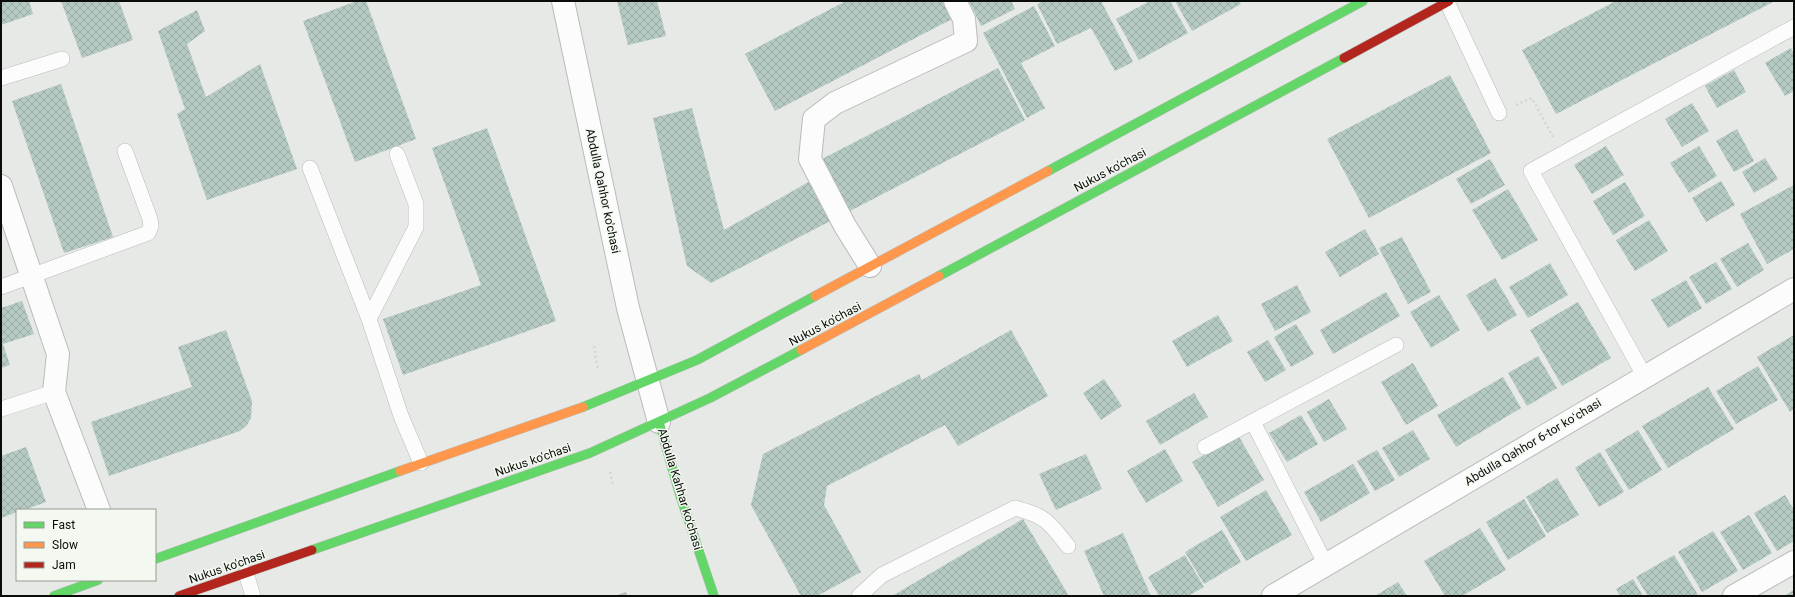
<svg xmlns="http://www.w3.org/2000/svg" width="1795" height="597" font-family="Roboto,sans-serif">
<style>
.building{fill:url(#building-cross-hatch)}
.lines{fill:none;stroke-linecap:round;stroke-linejoin:round}
.lane-casing{stroke:#b9bcb9;stroke-width:16}
.street-casing{stroke:#b9bcb9;stroke-width:24}
.fast-casing{stroke:#b9bcb9;stroke-width:10}
.slow-casing{stroke:#b9bcb9;stroke-width:10}
.jam-casing{stroke:#b9bcb9;stroke-width:10}
.path{stroke:#d4d5d4;stroke-width:2.5;stroke-dasharray:2 3;stroke-linecap:butt}
.lane{stroke:#fbfcfb;stroke-width:15}
.street{stroke:#fbfcfb;stroke-width:22}
.fast{stroke:#63d668;stroke-width:9}
.slow{stroke:#ff974d;stroke-width:9}
.jam{stroke:#b3261e;stroke-width:9}
.labels{text-anchor:middle;dominant-baseline:central;stroke-width:3;stroke-linejoin:round;paint-order:stroke}
.street-label{font-size:12px;fill:#0a0c09;stroke:#f3f9f1}
</style>
<defs>
<pattern id="building-cross-hatch" width="8" height="8" patternUnits="userSpaceOnUse"><rect width="8" height="8" fill="#b5cac2"/><path d="M0 0l8 8M0 8l8-8" fill="none" stroke="#9aaca5"/></pattern>
</defs>
<rect width="100%" height="100%" fill="#e6e9e5"/>
<g class="building">
<polygon points="1,1 29,1 33,14 1,25"/>
<polygon points="61,1 119,1 133,40 82,58"/>
<polygon points="357,1 366,1 416,139 355,162 303,21"/>
<polygon points="617,1 657,1 666,36 628,45"/>
<polygon points="846,1 943,1 952,19 775,111 745,54"/>
<polygon points="969,1 1011,1 1015,9 981,26"/>
<polygon points="1043,1 1101,1 1133,62 1115,71 1091,28 1057,44 1037,4"/>
<polygon points="1150,1 1170,1 1188,33 1139,60 1116,19"/>
<polygon points="1175,1 1239,1 1241,4 1192,31"/>
<polygon points="1616,1 1775,1 1556,114 1522,50"/>
<polygon points="1034,6 1055,46 1021,63 1045,108 1027,118 983,33"/>
<polygon points="197,10 205,31 187,44 206,97 260,64 297,169 207,200 177,114 185,109 158,31"/>
<polygon points="1791,48 1794,54 1794,91 1785,96 1765,63"/>
<polygon points="998,68 1025,120 850,211 822,159"/>
<polygon points="1734,70 1746,92 1717,108 1705,86"/>
<polygon points="1450,75 1491,153 1369,218 1327,139"/>
<polygon points="61,84 113,237 64,253 12,101"/>
<polygon points="1692,103 1709,131 1682,147 1665,119"/>
<polygon points="692,108 724,230 812,180 836,218 711,283 687,266 653,118"/>
<polygon points="487,128 556,321 403,375 383,319 481,285 432,148"/>
<polygon points="1737,129 1754,161 1734,172 1716,141"/>
<polygon points="1606,146 1624,175 1592,194 1574,165"/>
<polygon points="1699,146 1717,176 1689,193 1670,163"/>
<polygon points="1765,158 1778,179 1754,193 1742,172"/>
<polygon points="1490,159 1505,185 1471,204 1456,179"/>
<polygon points="1721,181 1735,205 1706,222 1692,198"/>
<polygon points="1625,182 1645,216 1613,235 1593,201"/>
<polygon points="1794,185 1794,249 1767,264 1740,214"/>
<polygon points="1508,189 1538,240 1502,260 1472,210"/>
<polygon points="1649,220 1668,251 1635,271 1616,240"/>
<polygon points="1365,229 1379,254 1340,277 1325,252"/>
<polygon points="1402,237 1431,292 1408,304 1379,248"/>
<polygon points="1748,243 1764,270 1737,287 1720,259"/>
<polygon points="1716,262 1732,289 1706,304 1689,277"/>
<polygon points="1550,263 1568,295 1528,318 1509,287"/>
<polygon points="1495,278 1517,315 1488,332 1466,295"/>
<polygon points="1686,280 1702,308 1668,328 1651,300"/>
<polygon points="1297,285 1311,312 1275,331 1261,304"/>
<polygon points="1386,292 1400,316 1333,354 1320,330"/>
<polygon points="1439,295 1460,330 1431,348 1410,312"/>
<polygon points="22,301 34,334 3,344 10,365 1,368 1,308"/>
<polygon points="1578,302 1611,358 1562,386 1530,330"/>
<polygon points="1218,315 1233,341 1187,367 1172,341"/>
<polygon points="1296,324 1314,354 1291,367 1274,337"/>
<polygon points="226,330 252,401 251,418 247,425 240,431 109,476 91,422 192,387 178,347"/>
<polygon points="1011,330 1048,396 958,446 945,425 827,486 824,505 861,572 817,596 801,596 751,505 763,454 919,374 922,380"/>
<polygon points="1794,335 1794,409 1790,412 1757,357"/>
<polygon points="1268,340 1286,370 1265,382 1247,352"/>
<polygon points="1538,356 1557,388 1527,406 1508,373"/>
<polygon points="1413,363 1438,406 1406,425 1381,382"/>
<polygon points="1758,366 1778,400 1736,424 1716,391"/>
<polygon points="1503,377 1521,408 1456,447 1437,415"/>
<polygon points="1104,379 1122,406 1101,420 1083,393"/>
<polygon points="1708,387 1734,429 1668,468 1642,426"/>
<polygon points="1194,393 1208,417 1160,445 1146,421"/>
<polygon points="1329,399 1347,429 1324,442 1307,412"/>
<polygon points="1301,415 1318,444 1287,462 1269,433"/>
<polygon points="1413,430 1430,459 1399,477 1382,448"/>
<polygon points="1638,430 1662,470 1629,490 1605,450"/>
<polygon points="1238,435 1264,480 1218,507 1192,462"/>
<polygon points="26,447 46,502 24,510 17,510 17,512 1,518 1,456"/>
<polygon points="1165,449 1183,481 1146,503 1127,471"/>
<polygon points="1377,450 1395,480 1375,491 1357,461"/>
<polygon points="1600,452 1624,492 1599,507 1575,468"/>
<polygon points="1086,454 1102,489 1056,510 1039,474"/>
<polygon points="1353,464 1370,493 1321,522 1304,492"/>
<polygon points="1557,478 1579,515 1547,533 1526,497"/>
<polygon points="1266,490 1292,535 1246,561 1220,517"/>
<polygon points="1785,495 1794,510 1794,541 1777,551 1754,513"/>
<polygon points="1524,499 1546,536 1508,560 1486,522"/>
<polygon points="1749,515 1772,553 1743,570 1720,532"/>
<polygon points="1023,519 1069,596 892,596"/>
<polygon points="1480,528 1506,570 1462,596 1445,596 1424,561"/>
<polygon points="1222,530 1241,562 1204,584 1185,552"/>
<polygon points="1713,531 1738,571 1702,592 1678,552"/>
<polygon points="1123,533 1151,596 1104,596 1084,551"/>
<polygon points="1185,555 1204,587 1188,596 1159,596 1148,577"/>
<polygon points="1674,555 1698,595 1648,596 1636,577"/>
<polygon points="1633,579 1643,596 1620,596 1616,589"/>
<polygon points="1398,582 1407,596 1375,596"/>
<polygon points="1794,590 1794,596 1784,596"/>
<polygon points="626,592 627,596 615,596"/>
</g>
<g class="lines">
<defs>
<g id="lane">
<polyline points="1447,2 1499,113"/>
<polyline points="1,78 62,59"/>
<polyline points="397,154 416,204 416,227 369,319 401,416 421,463"/>
<polyline points="310,168 369,319"/>
<polyline points="1,287 148,233 151,226 150,219 125,151"/>
<polyline points="1645,377 1531,171 1794,27"/>
<polyline points="1,409 54,392"/>
<polyline points="1253,422 1326,565"/>
<polyline points="1205,447 1396,345"/>
<polyline points="246,573 253,596"/>
<path d="M 859,596 L 882,575 L 1015,508 C 1046,516 1049,522 1068,546"/>
</g>
<g id="street">
<polyline points="563,1 628,308 659,422"/>
<polyline points="1,186 58,354 54,392 99,510"/>
<polyline points="870,266 845,226 810,159 814,119 835,103 966,41 964,19 955,1"/>
<polyline points="1273,596 1794,289"/>
<polyline points="1734,596 1794,562"/>
</g>
<g id="fast">
<polyline points="1048,171 1363,1"/>
<polyline points="939,276 1344,58"/>
<polyline points="583,407 697,360 815,296"/>
<polyline points="659,422 680,495 714,596"/>
<polyline points="312,550 590,453 710,398 801,350"/>
<polyline points="155,559 400,471"/>
<polyline points="54,596 98,580"/>
</g>
<g id="slow">
<polyline points="815,296 1048,171"/>
<polyline points="801,350 939,276"/>
<polyline points="400,471 583,407"/>
</g>
<g id="jam">
<polyline points="1344,58 1449,1"/>
<polyline points="179,596 312,550"/>
</g>
</defs>
<use href="#lane" class="lane-casing"/>
<use href="#street" class="street-casing"/>
<use href="#fast" class="fast-casing"/>
<use href="#slow" class="slow-casing"/>
<use href="#jam" class="jam-casing"/>
<g class="path">
<polyline points="1516,105 1532,98 1553,137"/>
<polyline points="594,346 598,371"/>
<polyline points="610,472 613,485"/>
</g>
<use href="#lane" class="lane"/>
<use href="#street" class="street"/>
<use href="#fast" class="fast"/>
<use href="#slow" class="slow"/>
<use href="#jam" class="jam"/>
</g>
<g class="labels">
<g class="street-label">
<text transform="translate(1110 170) rotate(-28)">Nukus ko'chasi</text>
<text transform="translate(603 191) rotate(78)">Abdulla Qahhor ko'chasi</text>
<text transform="translate(825 324) rotate(-28)">Nukus ko'chasi</text>
<text transform="translate(1533 442) rotate(-31)">Abdulla Qahhor 6-tor koʻchasi</text>
<text transform="translate(533 460) rotate(-19)">Nukus ko'chasi</text>
<text transform="translate(680 489) rotate(73)">Abdulla Kahhar ko'chasi</text>
<text transform="translate(227 567) rotate(-19)">Nukus ko'chasi</text>
</g>
</g>
<rect width="1795" height="597" fill="none" stroke="#0a0c09" stroke-width="4"/>
<rect x="16" y="509" width="140" height="72" fill="#f3f9f1" stroke="#969a94"/>
<rect x="24" y="522" width="20" height="6" fill="#63d668" stroke="#969a94"/>
<text x="52" y="529" font-size="12" fill="#0a0c09">Fast</text>
<rect x="24" y="542" width="20" height="6" fill="#ff974d" stroke="#969a94"/>
<text x="52" y="549" font-size="12" fill="#0a0c09">Slow</text>
<rect x="24" y="562" width="20" height="6" fill="#b3261e" stroke="#969a94"/>
<text x="52" y="569" font-size="12" fill="#0a0c09">Jam</text>
</svg>
